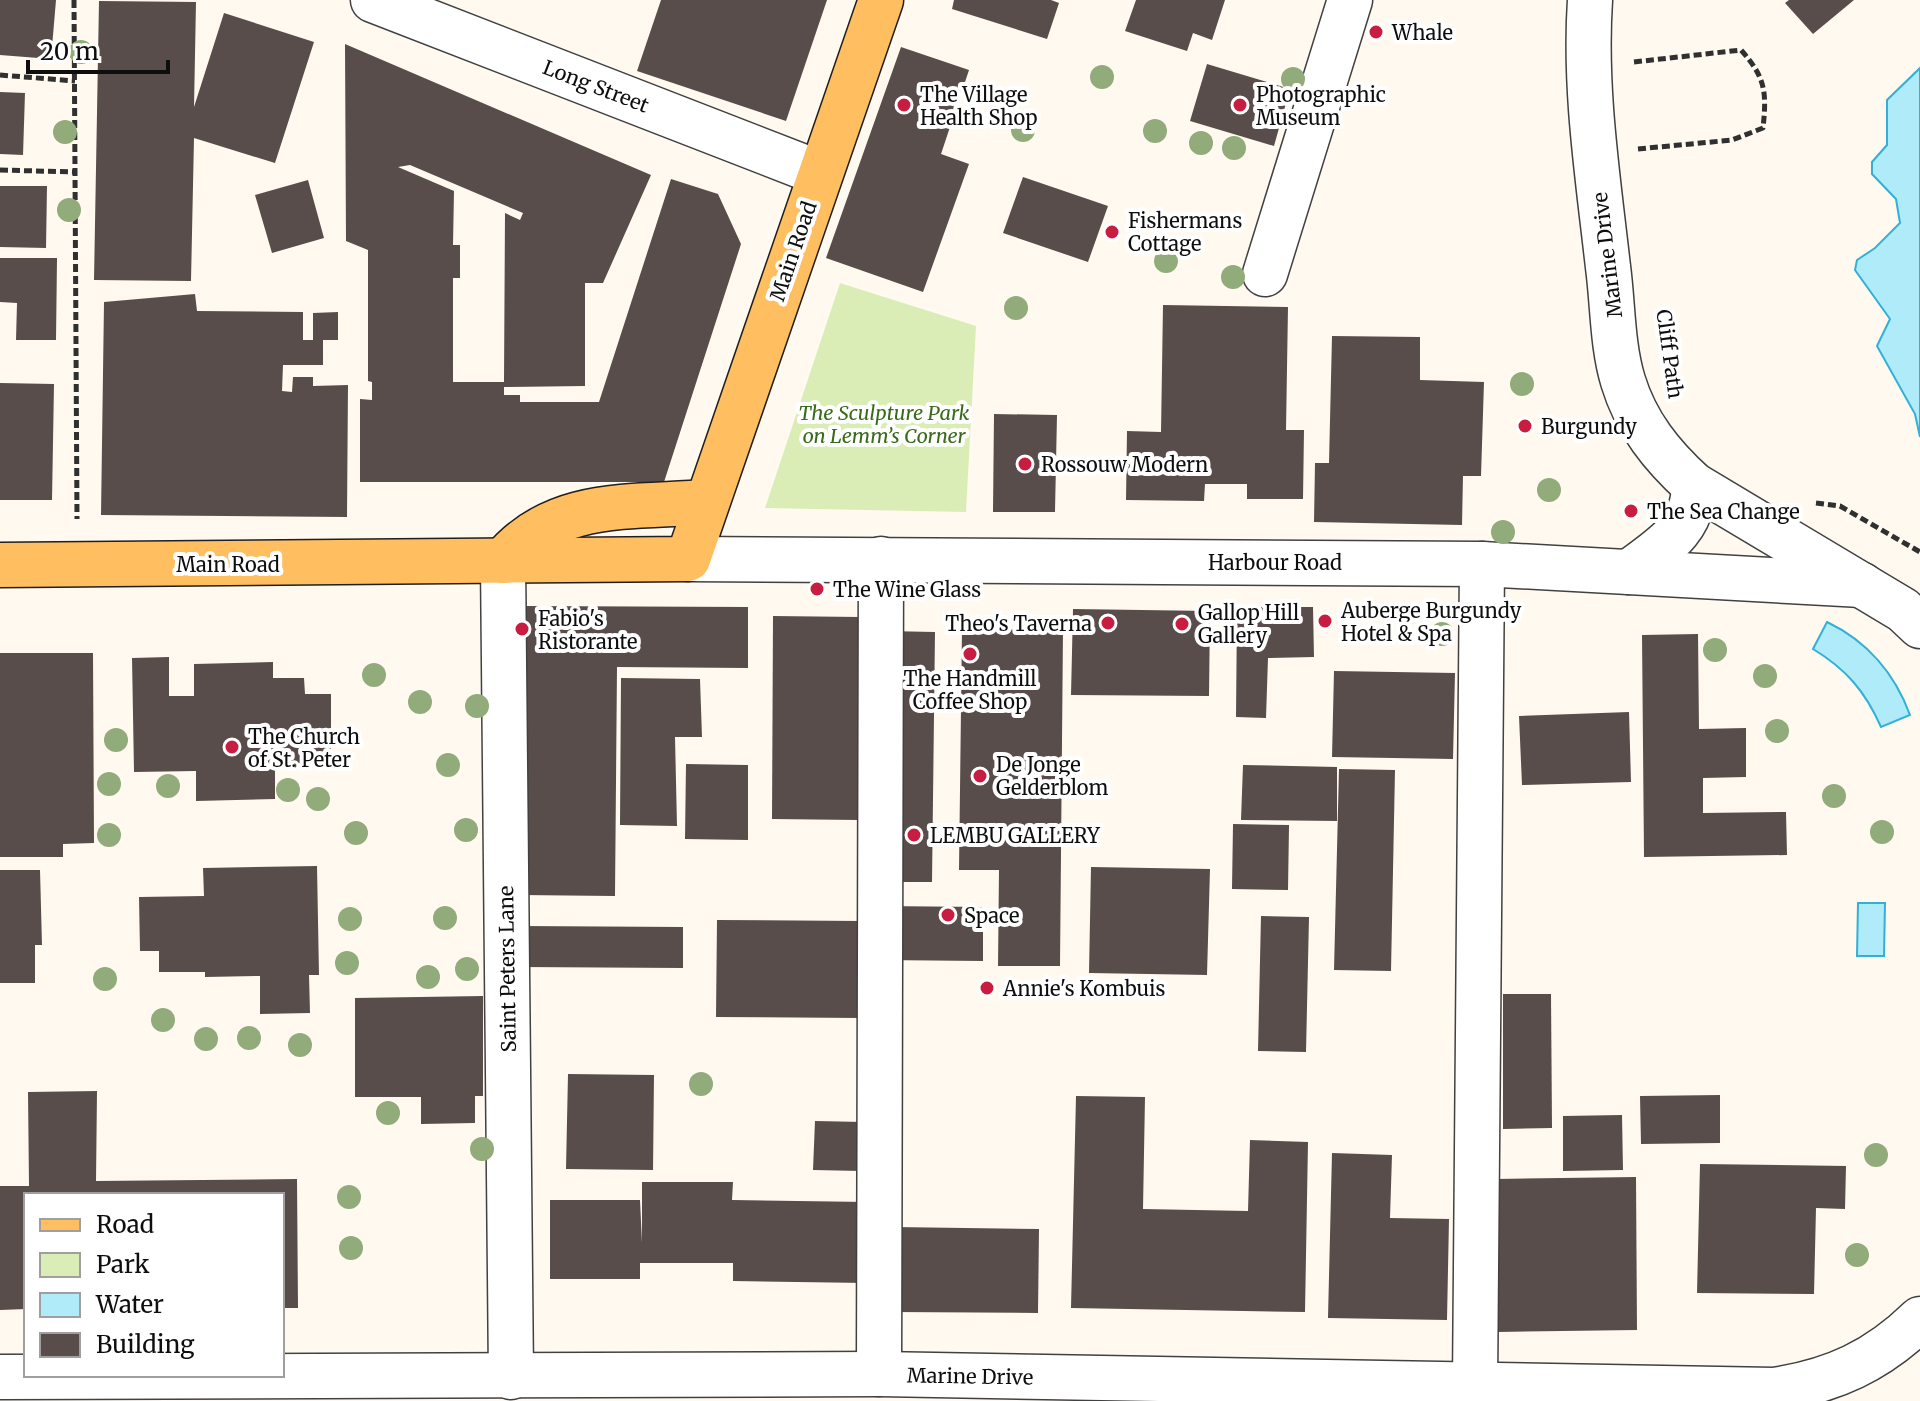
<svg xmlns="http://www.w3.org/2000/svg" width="1920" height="1401" font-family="Merriweather,serif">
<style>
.green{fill:#dbedb6}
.water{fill:#b0ebfa;stroke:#32b0d7;stroke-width:2}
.building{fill:#584d4a;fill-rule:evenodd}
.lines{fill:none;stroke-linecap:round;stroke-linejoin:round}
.minor-casing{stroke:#414141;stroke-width:47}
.major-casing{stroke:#1f1f1f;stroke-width:47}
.path{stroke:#303030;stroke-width:5;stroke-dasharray:8 4;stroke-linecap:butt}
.minor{stroke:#fff;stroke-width:44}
.major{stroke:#ffbe60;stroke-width:44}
.tree{fill:#92ab7a}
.poi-dot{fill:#c91c41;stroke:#fff;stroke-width:3}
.labels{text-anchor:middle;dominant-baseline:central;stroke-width:8;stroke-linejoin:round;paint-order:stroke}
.poi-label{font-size:20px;fill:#0e0e0e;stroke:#fff;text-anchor:start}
.street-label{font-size:20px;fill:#0e0e0e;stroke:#fff}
.park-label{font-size:20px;font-style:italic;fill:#386b19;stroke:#fff}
</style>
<rect width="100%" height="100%" fill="#fff9f0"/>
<polygon class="green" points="840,283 976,326 966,512 765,508"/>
<g class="water">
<polygon points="1920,68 1920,437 1915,414 1877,346 1890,319 1855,270 1857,260 1875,248 1900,223 1896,199 1872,174 1872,162 1887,145 1887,100"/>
<path d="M 1827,622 C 1867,641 1895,674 1910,715 L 1881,727 C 1865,691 1846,669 1813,649 Z"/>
<polygon points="1858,903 1885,903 1884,956 1857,956"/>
</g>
<g class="building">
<polygon points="0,0 56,0 51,59 0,55"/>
<polygon points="661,0 827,0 786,121 637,71"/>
<polygon points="954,0 1051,0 1059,3 1047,39 952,9"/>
<polygon points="1136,0 1225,0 1212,40 1193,33 1187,51 1125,31"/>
<polygon points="1789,0 1854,0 1813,34 1785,3"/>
<polygon points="99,1 196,2 194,107 224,13 314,42 275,163 194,138 191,281 94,280"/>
<path d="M 345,44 L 651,175 L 603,283 L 585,283 L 585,386 L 504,387 L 504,395 L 520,395 L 520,402 L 599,402 L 671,179 L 718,194 L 741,244 L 664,482 L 360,482 L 360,399 L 372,400 L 372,382 L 368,381 L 368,250 L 346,241 ZM 410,165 L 523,213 L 520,220 L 505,213 L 504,382 L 453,382 L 453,278 L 460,278 L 460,245 L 453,245 L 454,191 L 398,167 Z"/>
<polygon points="901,47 969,70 941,154 969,164 923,292 826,258"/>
<polygon points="1207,64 1290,89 1274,146 1190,121"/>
<polygon points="0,92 25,93 23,155 0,154"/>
<polygon points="1023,177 1108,206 1088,262 1003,233"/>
<polygon points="308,180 324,238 272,253 255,195"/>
<polygon points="0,186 47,186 46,248 0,247"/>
<polygon points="0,258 57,258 56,340 16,340 17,303 0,302"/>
<polygon points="195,294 197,311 303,312 303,340 313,340 313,313 338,312 338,340 323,340 323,365 283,365 282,391 292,392 293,377 313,377 313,386 348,385 347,517 101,515 104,302"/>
<polygon points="1163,305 1288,307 1286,430 1304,430 1303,499 1247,499 1247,484 1205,484 1204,501 1126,500 1127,431 1161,432"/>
<polygon points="1332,336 1420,337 1420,380 1484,382 1481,476 1463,476 1462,525 1314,522 1315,463 1329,463"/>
<polygon points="0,383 54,384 52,500 0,500"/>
<polygon points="994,414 1057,415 1055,512 993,512"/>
<polygon points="523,606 748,607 748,668 617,667 615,896 520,895"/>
<polygon points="1237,607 1313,607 1314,657 1268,658 1266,718 1236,717"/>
<polygon points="1073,609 1210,611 1209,696 1071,695"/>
<polygon points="773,616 860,617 858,820 772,819"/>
<polygon points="962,629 1063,630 1060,966 998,966 999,870 959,870"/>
<polygon points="886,631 935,632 932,882 884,882"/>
<polygon points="1698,634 1699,729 1746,728 1746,777 1703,778 1703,813 1786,812 1787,855 1644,857 1642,635"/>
<polygon points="0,653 93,653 94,843 63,844 63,857 0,857"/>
<polygon points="169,657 169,696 194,696 194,664 273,662 273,678 304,678 305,694 331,694 331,767 275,768 275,799 196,801 196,771 134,772 132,658"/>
<polygon points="1334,671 1455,673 1453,759 1332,757"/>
<polygon points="621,678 700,679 702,737 675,737 677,826 620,825"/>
<polygon points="1629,712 1631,782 1522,785 1519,716"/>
<polygon points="686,764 748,765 748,840 685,839"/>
<polygon points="1243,765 1337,767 1337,821 1241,820"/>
<polygon points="1339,769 1395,770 1391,971 1334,970"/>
<polygon points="1233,824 1289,825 1288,890 1232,889"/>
<polygon points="317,866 319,975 309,975 310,1013 260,1014 260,976 205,977 205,972 159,972 159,951 140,951 139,897 204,896 203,868"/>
<polygon points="1091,867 1210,869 1207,975 1089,973"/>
<polygon points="0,870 40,870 42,945 35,945 35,983 0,983"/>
<polygon points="881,906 983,907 983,961 880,960"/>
<polygon points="1261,916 1309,917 1306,1052 1258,1051"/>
<polygon points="717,920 861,921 860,1018 716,1017"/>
<polygon points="521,926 683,927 683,968 520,967"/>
<polygon points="1503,994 1551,994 1552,1128 1503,1129"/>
<polygon points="483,996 483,1096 475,1096 475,1123 421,1124 421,1097 355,1097 355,998"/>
<polygon points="568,1074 654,1075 653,1170 566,1169"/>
<polygon points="97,1091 96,1181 297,1179 298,1308 282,1308 282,1195 26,1195 26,1309 0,1310 0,1186 29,1186 28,1092"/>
<polygon points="1720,1095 1720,1143 1641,1144 1640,1096"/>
<polygon points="1076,1096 1145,1097 1143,1209 1248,1211 1250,1140 1308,1142 1305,1312 1071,1308"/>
<polygon points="1622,1115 1623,1170 1563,1171 1563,1116"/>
<polygon points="815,1121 863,1122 861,1171 813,1170"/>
<polygon points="1332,1153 1392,1155 1390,1218 1449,1219 1447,1320 1328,1318"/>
<polygon points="1700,1164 1846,1166 1845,1209 1816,1208 1814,1294 1697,1293"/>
<polygon points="1636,1177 1637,1330 1497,1332 1496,1179"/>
<polygon points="642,1182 733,1182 732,1200 867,1202 866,1283 733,1281 733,1263 640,1263 640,1279 550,1279 550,1200 640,1200 642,1243"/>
<polygon points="894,1227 1039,1229 1038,1313 892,1312"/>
</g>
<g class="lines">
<defs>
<g id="minor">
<polyline points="373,0 819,173"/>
<path d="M 1590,0 C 1584,89 1598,178 1608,267 C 1613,304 1612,345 1623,381 C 1636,424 1662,456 1694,485 L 1903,610 L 1920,626"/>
<polyline points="1265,274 1350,0"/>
<polyline points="688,559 1482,564 1862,585"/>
<polyline points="503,561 511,1377"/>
<path d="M 1629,572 C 1662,547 1694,530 1694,485"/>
<polyline points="879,1374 881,559"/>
<path d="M 0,1377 L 879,1374 L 1774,1390 C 1833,1381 1877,1361 1920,1319"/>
<polyline points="1475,1385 1482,564"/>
</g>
<g id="major">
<path d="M 503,561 C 555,498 633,508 707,502"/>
<polyline points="0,565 688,559 881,0"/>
</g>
</defs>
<use href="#minor" class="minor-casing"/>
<use href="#major" class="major-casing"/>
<g class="path">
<polyline points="74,0 77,519"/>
<path d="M 1634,62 L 1741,50 C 1765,77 1767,91 1763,128 L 1732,140 L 1638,149"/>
<polyline points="0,75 75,81"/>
<polyline points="0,170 75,172"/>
<polyline points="1816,503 1840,506 1920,552"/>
</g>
<use href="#minor" class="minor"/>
<use href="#major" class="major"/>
</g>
<g class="tree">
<circle cx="81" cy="52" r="12"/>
<circle cx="1102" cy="77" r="12"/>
<circle cx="1293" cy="79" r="12"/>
<circle cx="1023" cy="130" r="12"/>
<circle cx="1155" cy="131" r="12"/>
<circle cx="65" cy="132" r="12"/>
<circle cx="1201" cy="143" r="12"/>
<circle cx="1234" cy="148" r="12"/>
<circle cx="69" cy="210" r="12"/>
<circle cx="1166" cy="261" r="12"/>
<circle cx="1233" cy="277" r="12"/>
<circle cx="1016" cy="308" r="12"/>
<circle cx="1522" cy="384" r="12"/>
<circle cx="1549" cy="490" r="12"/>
<circle cx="1503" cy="532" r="12"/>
<circle cx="1442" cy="634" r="12"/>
<circle cx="1715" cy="650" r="12"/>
<circle cx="374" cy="675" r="12"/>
<circle cx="1765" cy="676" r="12"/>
<circle cx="420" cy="702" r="12"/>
<circle cx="477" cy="706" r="12"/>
<circle cx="1777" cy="731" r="12"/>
<circle cx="116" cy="740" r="12"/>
<circle cx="448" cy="765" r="12"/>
<circle cx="109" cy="784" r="12"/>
<circle cx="168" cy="786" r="12"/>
<circle cx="288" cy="790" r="12"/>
<circle cx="1834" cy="796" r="12"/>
<circle cx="318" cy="799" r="12"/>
<circle cx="466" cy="830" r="12"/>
<circle cx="1882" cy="832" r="12"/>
<circle cx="356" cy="833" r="12"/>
<circle cx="109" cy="835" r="12"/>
<circle cx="445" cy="918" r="12"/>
<circle cx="350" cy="919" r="12"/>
<circle cx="347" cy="963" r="12"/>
<circle cx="467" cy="969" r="12"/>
<circle cx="428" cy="977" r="12"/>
<circle cx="105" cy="979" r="12"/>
<circle cx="163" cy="1020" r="12"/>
<circle cx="249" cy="1038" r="12"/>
<circle cx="206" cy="1039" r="12"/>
<circle cx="300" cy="1045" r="12"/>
<circle cx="701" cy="1084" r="12"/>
<circle cx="388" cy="1113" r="12"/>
<circle cx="482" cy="1149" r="12"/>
<circle cx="1876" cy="1155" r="12"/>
<circle cx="349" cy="1197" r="12"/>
<circle cx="351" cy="1248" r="12"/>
<circle cx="1857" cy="1255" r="12"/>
</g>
<g class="poi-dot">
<circle cx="1376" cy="32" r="8"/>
<circle cx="904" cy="105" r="8"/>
<circle cx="1240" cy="105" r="8"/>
<circle cx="1112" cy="232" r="8"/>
<circle cx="1525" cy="426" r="8"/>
<circle cx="1025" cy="464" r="8"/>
<circle cx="1631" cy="511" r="8"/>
<circle cx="817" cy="589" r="8"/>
<circle cx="1325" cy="621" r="8"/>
<circle cx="1108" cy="623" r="8"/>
<circle cx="1182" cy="624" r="8"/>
<circle cx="522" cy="629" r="8"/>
<circle cx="970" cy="654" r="8"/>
<circle cx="232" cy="747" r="8"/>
<circle cx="980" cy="776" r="8"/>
<circle cx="914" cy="835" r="8"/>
<circle cx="948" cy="915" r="8"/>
<circle cx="987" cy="988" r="8"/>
</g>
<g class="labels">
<g class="poi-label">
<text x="1392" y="32">Whale</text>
<text x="920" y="94">The Village<tspan x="920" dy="23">Health Shop</tspan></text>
<text x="1256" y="94">Photographic<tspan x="1256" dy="23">Museum</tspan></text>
<text x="1128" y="220">Fishermans<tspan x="1128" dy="23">Cottage</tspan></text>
<text x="1541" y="426">Burgundy</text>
<text x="1041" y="464">Rossouw Modern</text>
<text x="1647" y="511">The Sea Change</text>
<text x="833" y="589">The Wine Glass</text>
<text x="1341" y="610">Auberge Burgundy<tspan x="1341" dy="23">Hotel &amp; Spa</tspan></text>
<text x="1198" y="612">Gallop Hill<tspan x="1198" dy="23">Gallery</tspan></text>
<text x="538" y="618">Fabio's<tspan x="538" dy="23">Ristorante</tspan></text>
<text x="1092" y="623" text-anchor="end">Theo's Taverna</text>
<text x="970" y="678" text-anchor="middle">The Handmill<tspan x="970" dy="23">Coffee Shop</tspan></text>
<text x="248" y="736">The Church<tspan x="248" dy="23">of St. Peter</tspan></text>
<text x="996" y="764">De Jonge<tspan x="996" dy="23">Gelderblom</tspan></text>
<text x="930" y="835">LEMBU GALLERY</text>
<text x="964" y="915">Space</text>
<text x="1003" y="988">Annie's Kombuis</text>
</g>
<g class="street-label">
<text transform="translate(596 86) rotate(21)">Long Street</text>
<text transform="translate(793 251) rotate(-71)">Main Road</text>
<text transform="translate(1607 255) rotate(-97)">Marine Drive</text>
<text transform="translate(1670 354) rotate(82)">Cliff Path</text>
<text x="1275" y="562">Harbour Road</text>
<text x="228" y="564">Main Road</text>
<text transform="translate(507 969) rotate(-91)">Saint Peters Lane</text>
<text transform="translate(970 1376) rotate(1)">Marine Drive</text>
</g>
<g class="park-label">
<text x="884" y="412">The Sculpture Park<tspan x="884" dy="23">on Lemm’s Corner</tspan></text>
</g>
</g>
<rect x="24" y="1193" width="260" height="184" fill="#ffffff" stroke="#9f9f9f" stroke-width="2"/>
<rect x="40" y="1219" width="40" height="12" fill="#ffbe60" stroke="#9f9f9f" stroke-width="2"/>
<text x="96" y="1233" font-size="24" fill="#0e0e0e">Road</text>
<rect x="40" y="1253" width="40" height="24" fill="#dbedb6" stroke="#9f9f9f" stroke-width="2"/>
<text x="96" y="1273" font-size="24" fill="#0e0e0e">Park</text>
<rect x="40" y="1293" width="40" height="24" fill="#b0ebfa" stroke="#9f9f9f" stroke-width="2"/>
<text x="96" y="1313" font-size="24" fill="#0e0e0e">Water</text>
<rect x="40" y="1333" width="40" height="24" fill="#584d4a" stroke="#9f9f9f" stroke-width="2"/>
<text x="96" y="1353" font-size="24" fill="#0e0e0e">Building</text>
<path d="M28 60v12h140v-12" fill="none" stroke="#0e0e0e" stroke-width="4"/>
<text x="40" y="60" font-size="24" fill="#0e0e0e" stroke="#ffffff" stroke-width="6" paint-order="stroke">20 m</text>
</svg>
